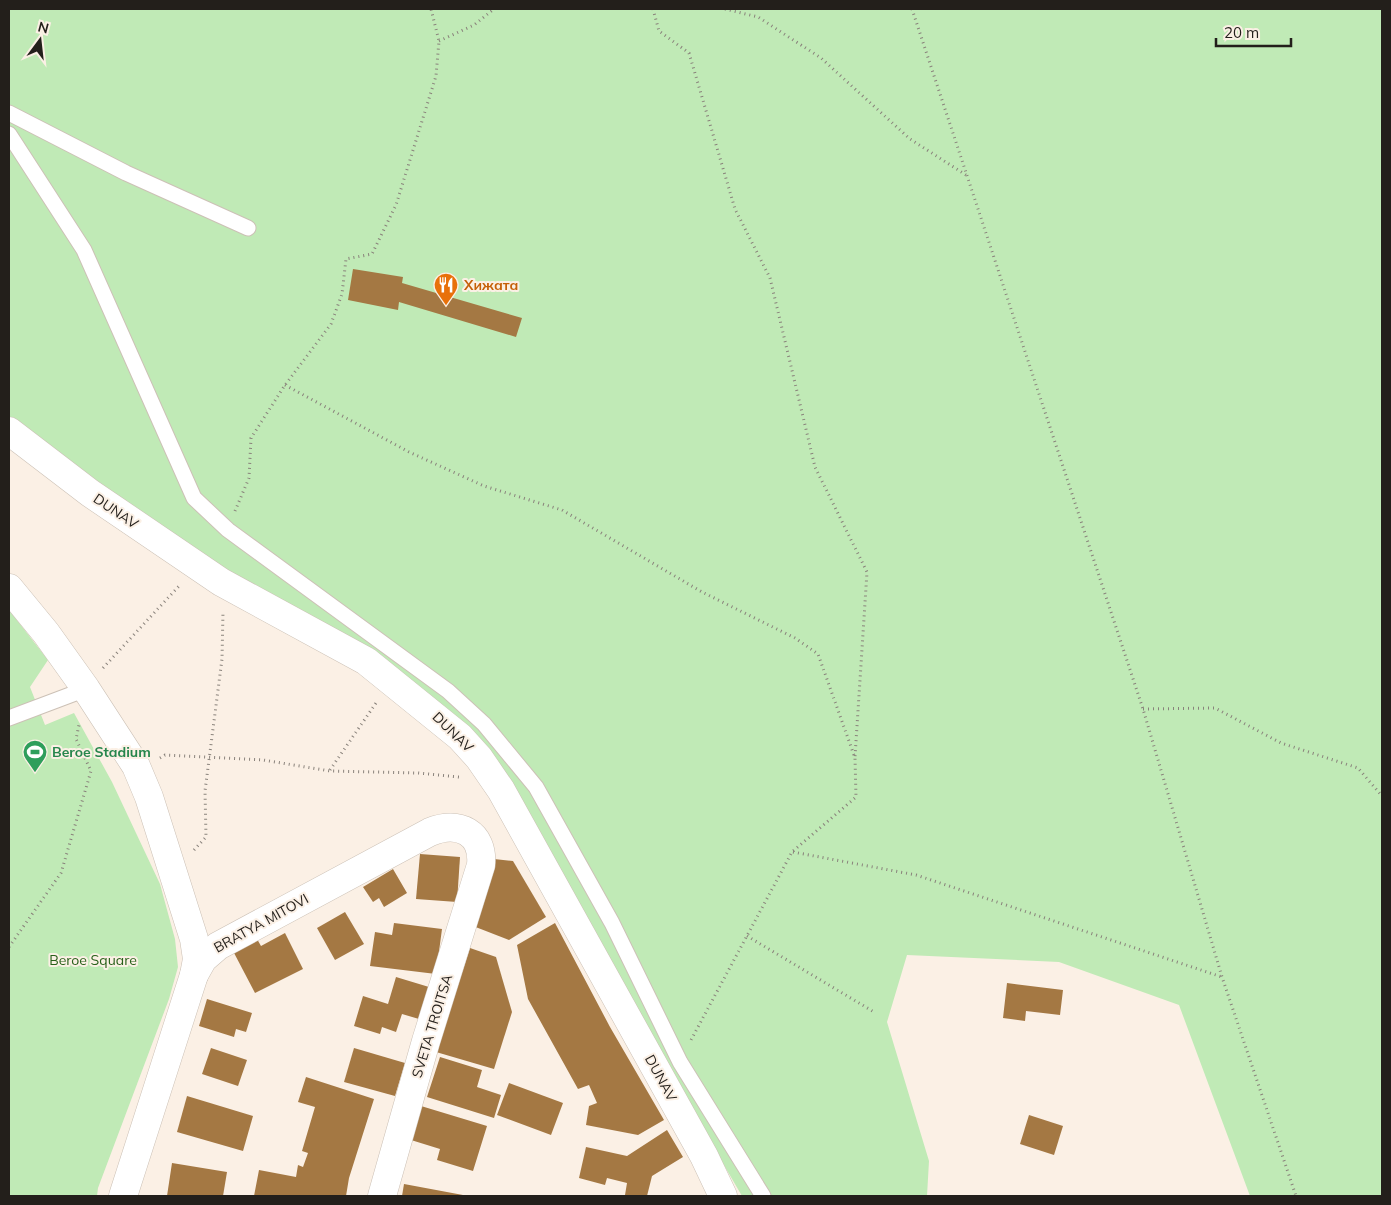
<svg xmlns="http://www.w3.org/2000/svg" width="1391" height="1205" font-family="Mulish,sans-serif">
<style>
.green{fill:#c0eab6}
.building{fill:#a47843}
.lines{fill:none;stroke-linecap:round;stroke-linejoin:round}
.service-casing{stroke:#ccc1b6;stroke-width:17}
.minor-casing{stroke:#ccc1b6;stroke-width:29}
.path{stroke:#89827b;stroke-width:3;stroke-dasharray:1 4;stroke-linecap:butt}
.service{stroke:#fff;stroke-width:15}
.minor{stroke:#fff;stroke-width:28}
.labels{text-anchor:middle;dominant-baseline:central;stroke-width:4;stroke-linejoin:round;paint-order:stroke}
.food-label{font-size:14px;font-weight:bold;fill:#c56008;stroke:#fbf0e5;text-anchor:start}
.street-label{font-size:14px;fill:#231f1b;stroke:#fbf0e5}
.leisure-label{font-size:14px;font-weight:bold;fill:#27864d;stroke:#fbf0e5;text-anchor:start}
.park-label{font-size:14px;fill:#286019;stroke:#fbf0e5}
</style>
<rect width="100%" height="100%" fill="#fbf0e5"/>
<g class="green">
<polygon points="9,9 1382,9 1382,1196 1250,1196 1179,1005 1059,962 907,955 887,1022 929,1161 927,1196 742,1196 491,766 9,419"/>
<polygon points="9,610 48,660 30,687 45,725 74,713 112,782 160,884 175,939 178,967 169,999 98,1188 97,1196 9,1196"/>
</g>
<g class="building">
<polygon points="353,269 403,277 402,283 522,318 516,337 399,302 398,310 348,300"/>
<polygon points="420,854 460,857 457,902 416,899"/>
<polygon points="494,859 513,861 546,917 509,940 473,926"/>
<polygon points="393,869 407,893 384,907 379,898 373,902 363,887"/>
<polygon points="345,912 364,944 335,960 317,928"/>
<polygon points="394,923 442,929 436,974 370,966 375,932 392,935"/>
<polygon points="555,923 610,1027 664,1120 638,1135 586,1125 589,1106 597,1103 589,1085 578,1089 528,999 517,945"/>
<polygon points="285,933 303,969 255,993 233,951 257,939 261,946"/>
<polygon points="470,948 496,957 512,1012 494,1069 436,1052"/>
<polygon points="396,977 429,987 419,1019 402,1014 396,1032 382,1027 380,1034 354,1026 363,996 388,1004"/>
<polygon points="1007,983 1063,990 1060,1015 1026,1011 1025,1021 1003,1018"/>
<polygon points="207,999 252,1013 246,1032 236,1029 234,1037 199,1026"/>
<polygon points="211,1048 247,1060 238,1086 202,1074"/>
<polygon points="354,1048 405,1063 395,1096 344,1082"/>
<polygon points="440,1057 482,1070 477,1087 501,1095 494,1118 427,1097"/>
<polygon points="306,1077 374,1099 349,1178 346,1196 254,1196 259,1170 296,1177 298,1165 303,1167 308,1153 302,1151 315,1107 298,1102"/>
<polygon points="509,1083 563,1103 551,1135 497,1115"/>
<polygon points="187,1096 253,1116 243,1151 177,1132"/>
<polygon points="421,1106 487,1126 473,1171 437,1160 440,1149 411,1140"/>
<polygon points="1029,1115 1063,1126 1054,1155 1020,1144"/>
<polygon points="667,1130 683,1157 652,1176 647,1196 625,1195 627,1183 607,1178 605,1185 579,1178 586,1147 627,1156"/>
<polygon points="172,1163 227,1172 223,1196 167,1196"/>
<polygon points="404,1184 463,1195 463,1196 402,1196"/>
</g>
<g class="lines">
<defs>
<g id="service">
<polyline points="9,113 126,173 248,228"/>
<polyline points="9,134 84,250 194,498 228,530 448,691 484,724 536,787 612,923 680,1062 763,1196"/>
<polyline points="9,718 86,689"/>
</g>
<g id="minor">
<polyline points="9,431 90,493 221,582 366,661 460,737 479,758 501,790 704,1156 723,1196"/>
<polyline points="9,588 46,633 86,689 136,766 149,797 194,939 197,959 194,975"/>
<path d="M 123,1196 L 194,975 L 203,959 L 218,946 L 430,832 C 459,820 484,833 481,865 L 426,1041 L 382,1196"/>
</g>
</defs>
<use href="#service" class="service-casing"/>
<use href="#minor" class="minor-casing"/>
<g class="path">
<polyline points="653,9 659,31 689,53 735,209 770,278 815,467 867,572 855,757"/>
<polyline points="725,9 758,17 821,58 910,139 966,175"/>
<polyline points="912,9 1143,709 1222,977 1296,1196"/>
<polyline points="439,41 474,25 494,9"/>
<polyline points="285,385 409,452 484,486 562,510 702,592 795,638 818,654 855,758 856,797 792,852 691,1040"/>
<polyline points="235,511 249,478 251,438 285,385 331,324 342,294 346,259 372,254 396,205 436,76 439,41 431,9"/>
<polyline points="103,668 180,585"/>
<polyline points="1143,709 1215,708 1281,743 1358,768 1382,796"/>
<polyline points="160,758 165,755 263,760 330,771 418,773 459,777"/>
<polyline points="330,770 376,703"/>
<polyline points="194,850 206,837 205,791 222,659 223,612"/>
<polyline points="793,852 916,875 1222,977"/>
<polyline points="747,936 874,1012"/>
<polyline points="9,947 61,873 91,771 76,739 79,725"/>
</g>
<use href="#service" class="service"/>
<use href="#minor" class="minor"/>
</g>
<defs>
<symbol id="restaurant-pin" viewBox="-11 -11 22 30"><path d="M0 17L-7.5 6A9.5 9.5 0 1 1 7.5 6Z" fill="#e8710a" stroke="#fbf0e5"/><path d="M-5-6h1v4h1v-4h1v4h1v-4h1v5L-1.5 .5V6h-2V.5L-5-1ZM5-6V6H3V1.5H1.5Q1.5-4 5-6Z" fill="#fff"/></symbol>
<symbol id="stadium-pin" viewBox="-11 -11 22 30"><path d="M0 17L-7.5 6A9.5 9.5 0 1 1 7.5 6Z" fill="#2e9e5b" stroke="#fbf0e5"/><path d="M0-5a6.5 5 0 1 0 0 10a6.5 5 0 1 0 0-10ZM-3.5-1.8h7v3.6h-7Z" fill="#fff"/></symbol>
</defs>
<g fill-rule="evenodd">
<use href="#restaurant-pin" x="432" y="271" width="28" height="38"/>
<use href="#stadium-pin" x="21" y="738" width="28" height="38"/>
</g>
<g class="labels">
<g class="food-label">
<text x="464" y="285">Хижата</text>
</g>
<g class="street-label">
<text transform="translate(116 511) rotate(34)">DUNAV</text>
<text transform="translate(453 732) rotate(44)">DUNAV</text>
<text transform="translate(261 923) rotate(-29)">BRATYA MITOVI</text>
<text transform="translate(432 1026) rotate(-73)">SVETA TROITSA</text>
<text transform="translate(661 1078) rotate(61)">DUNAV</text>
</g>
<g class="leisure-label">
<text x="52" y="752">Beroe Stadium</text>
</g>
<g class="park-label">
<text x="93" y="960">Beroe Square</text>
</g>
</g>
<rect width="1391" height="1205" fill="none" stroke="#231f1b" stroke-width="20"/>
<g transform="translate(40 40) rotate(15)" stroke="#fbf0e5" stroke-width="4" paint-order="stroke">
<path d="M0-4L9 19L0 12L-9 19Z" fill="#231f1b"/>
<text y="-8" font-size="14" font-weight="bold" text-anchor="middle" fill="#231f1b">N</text>
</g>
<path d="M1216 38v8h75v-8" fill="none" stroke="#231f1b" stroke-width="2.5"/>
<text x="1224" y="38" font-size="15" fill="#231f1b" stroke="#fbf0e5" stroke-width="4" paint-order="stroke">20 m</text>
</svg>
